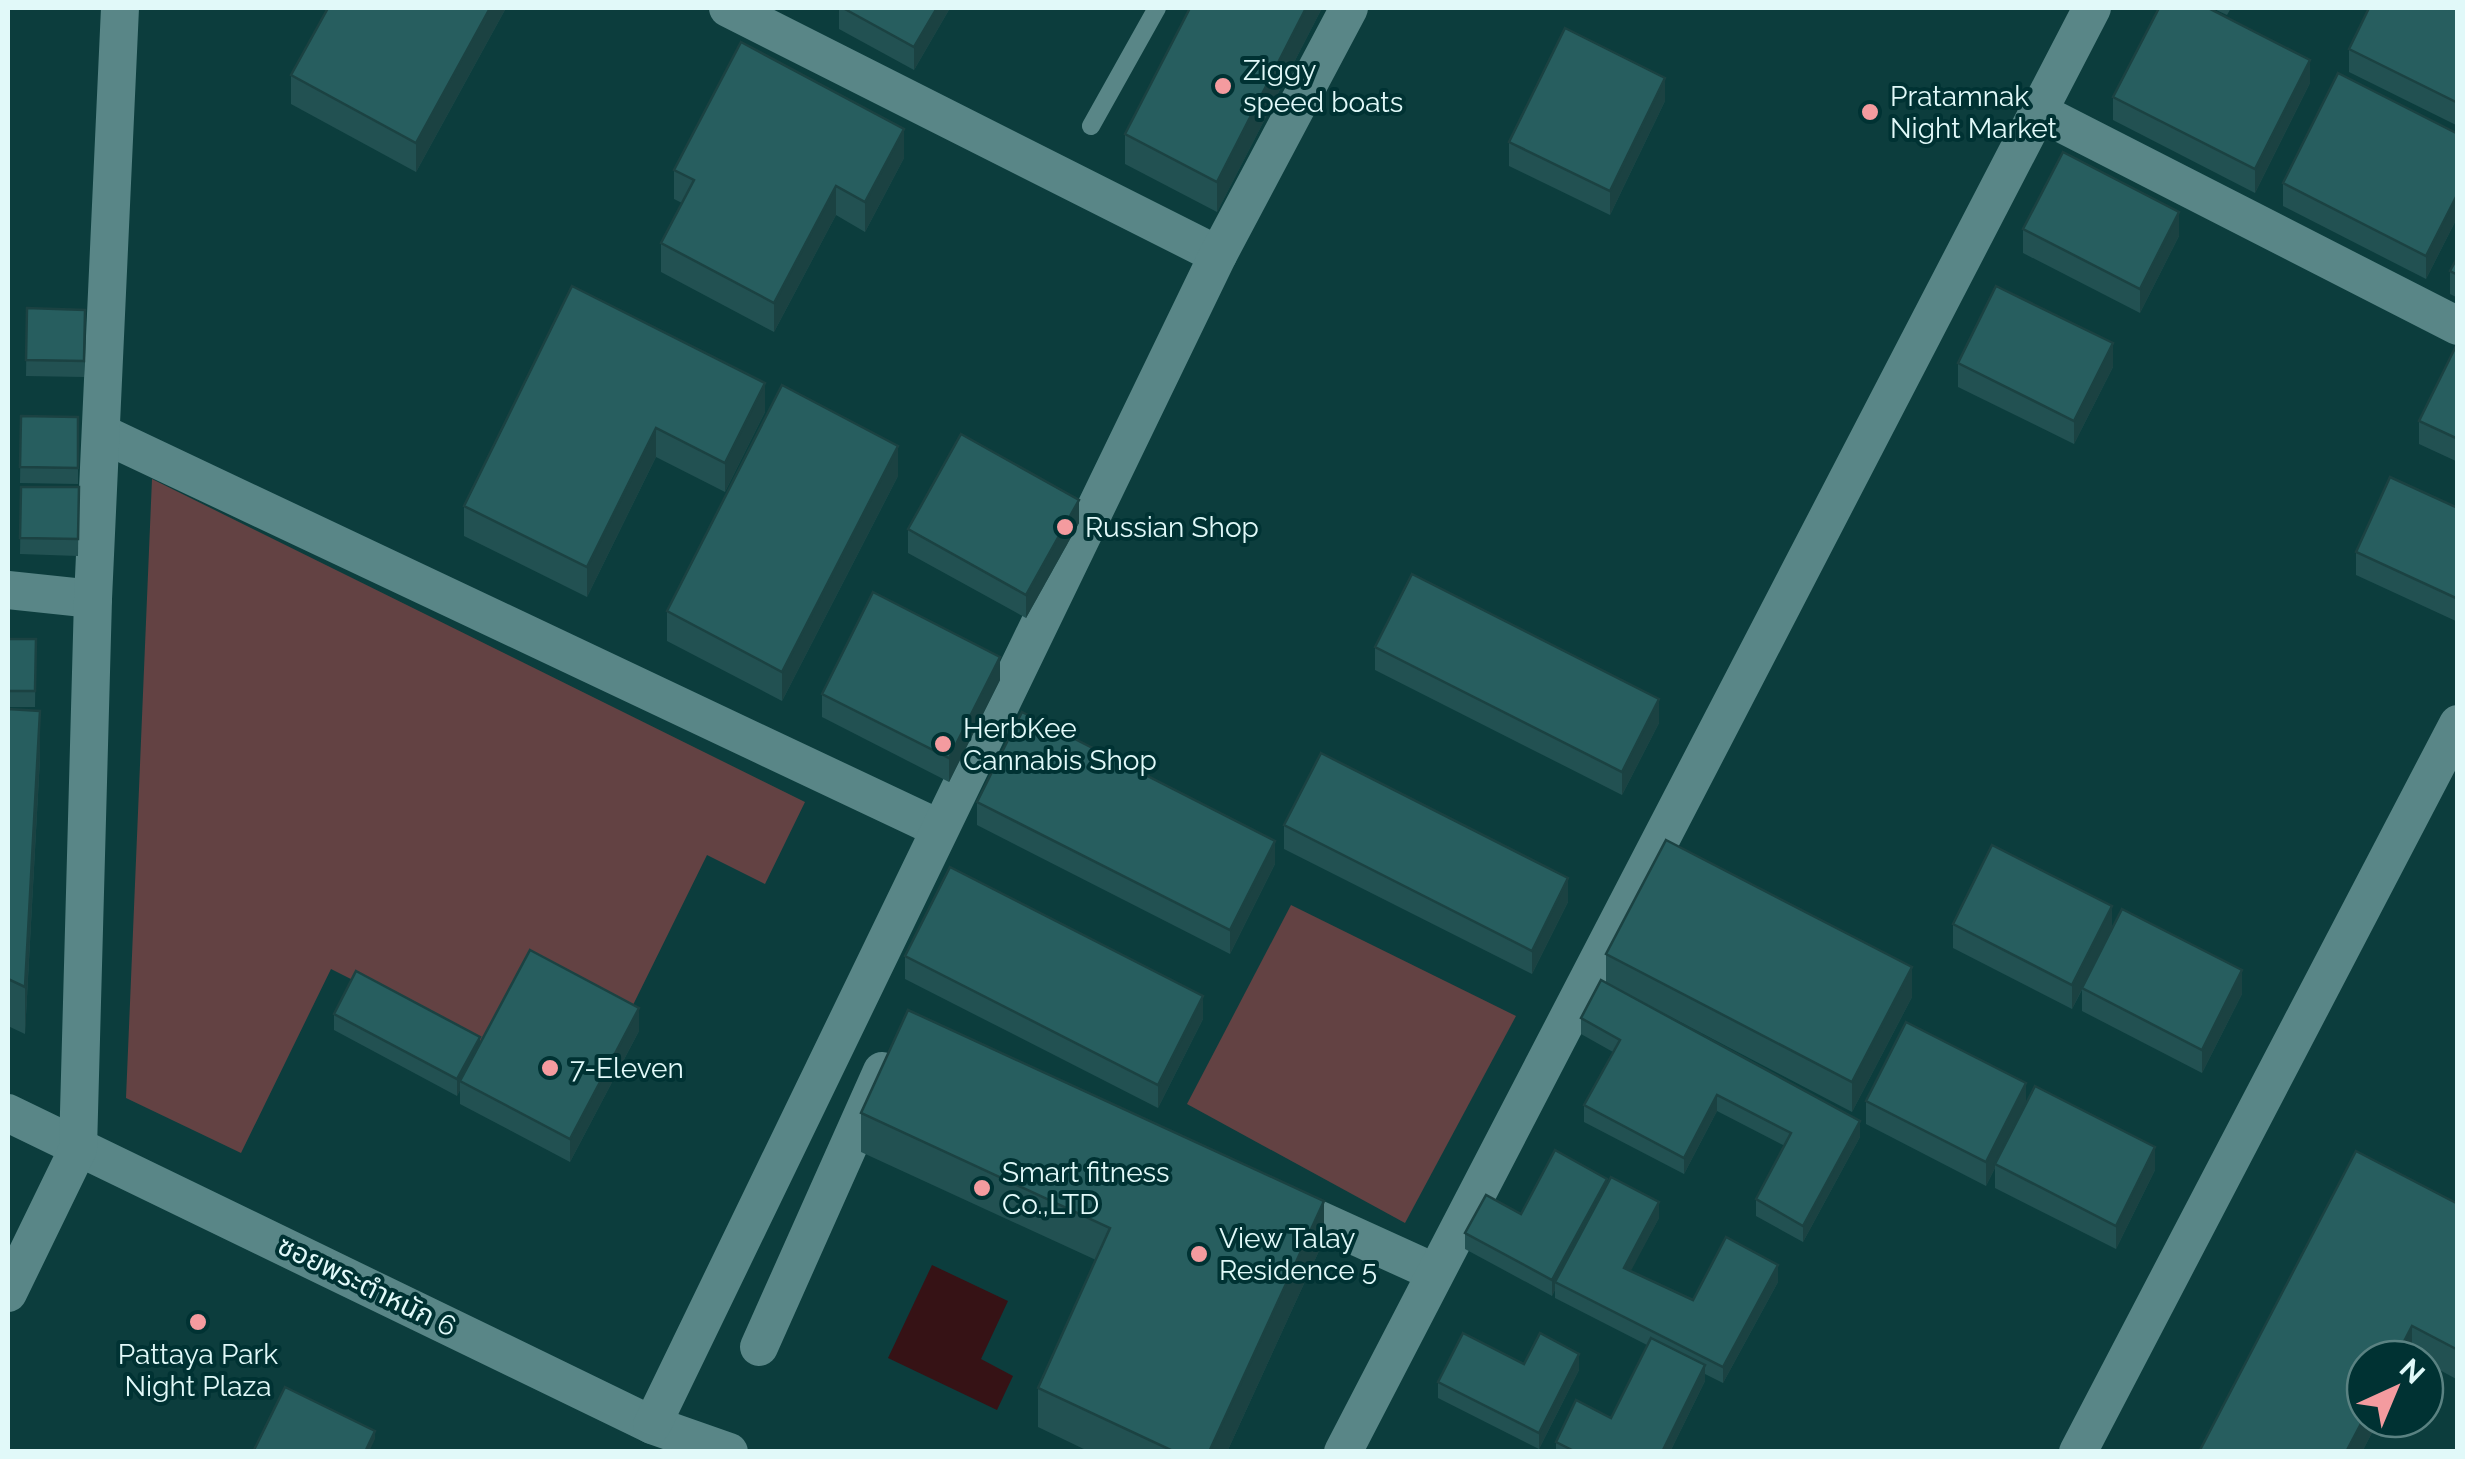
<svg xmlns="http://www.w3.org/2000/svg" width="2465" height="1459" font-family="Raleway,'Noto Sans Thai',sans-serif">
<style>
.green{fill:#634243}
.water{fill:#361215}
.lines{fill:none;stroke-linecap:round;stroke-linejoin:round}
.lane{stroke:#598687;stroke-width:18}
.street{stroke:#598687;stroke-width:38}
.wall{fill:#225152}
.shaded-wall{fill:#1b4242}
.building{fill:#275e5f;stroke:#1b4242;stroke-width:2.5}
.poi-dot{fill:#f49b9f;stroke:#003233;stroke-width:4}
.labels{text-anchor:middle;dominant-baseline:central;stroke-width:8;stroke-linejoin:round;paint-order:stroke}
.poi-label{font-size:28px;fill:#e1f9f9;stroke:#003233;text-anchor:start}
.street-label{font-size:28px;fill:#e1f9f9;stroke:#003233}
</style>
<rect width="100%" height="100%" fill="#0c3d3d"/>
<g class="green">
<polygon points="152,479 805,802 765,884 707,855 633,1005 484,1046 331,969 241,1153 126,1098"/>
<polygon points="1291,905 1516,1016 1405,1223 1187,1104"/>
</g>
<polygon class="water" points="932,1265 1008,1301 981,1359 1013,1376 997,1410 888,1358"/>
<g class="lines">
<polyline class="lane" points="1091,126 1157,8"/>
<g class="street">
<polyline points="728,8 1218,255"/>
<polyline points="2039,112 2458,326"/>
<polyline points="101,433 938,828"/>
<polyline points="8,590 93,599"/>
<polyline points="8,1113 652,1425 729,1452"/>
<polyline points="1280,1202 1434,1272"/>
<polyline points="8,1293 78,1149 93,599 120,8"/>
<polyline points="759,1347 882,1071"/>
<polyline points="652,1425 1218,255 1349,8"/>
<polyline points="1343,1452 2092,8"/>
<polyline points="2078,1452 2458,724"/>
</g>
</g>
<g class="wall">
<polygon points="328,8 506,8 416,172 291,104 291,75"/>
<polygon points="839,8 950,8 914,70 839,29"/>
<polygon points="1322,8 1217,212 1125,164 1125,134"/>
<polygon points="2212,8 2231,8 2227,15"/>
<polygon points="2458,8 2458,126 2349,72 2349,49"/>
<polygon points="2310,83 2255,193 2113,120 2113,97"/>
<polygon points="1665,101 1610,215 1509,166 1509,142"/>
<polygon points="2458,134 2458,216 2426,279 2283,206 2283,183"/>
<polygon points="904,158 865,232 836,215 774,332 661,272 661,243 682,203 674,199 674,170"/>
<polygon points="2023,229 2179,236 2140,313 2023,253"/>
<polygon points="2458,256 2458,298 2450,294 2450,271"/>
<polygon points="572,286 765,412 725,492 656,457 587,597 464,536 464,506"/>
<polygon points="27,308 85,310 84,377 26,376"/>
<polygon points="2458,342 2458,462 2419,444 2419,421"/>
<polygon points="1958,363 2113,367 2074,444 1958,387"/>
<polygon points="21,416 78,417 78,484 20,483"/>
<polygon points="898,476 782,701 667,641 667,611"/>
<polygon points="21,487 79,487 78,556 20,554"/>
<polygon points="2458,508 2458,622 2356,575 2356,552"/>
<polygon points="1079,523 1026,618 908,553 908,529"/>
<polygon points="8,639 36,639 35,707 8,707"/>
<polygon points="1375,647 1659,723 1622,795 1375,670"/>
<polygon points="1000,680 949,782 822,717 822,694"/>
<polygon points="8,709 40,758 25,1034 8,1026"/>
<polygon points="977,802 1275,864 1230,954 977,825"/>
<polygon points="1284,825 1568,902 1532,974 1284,849"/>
<polygon points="1953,924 2112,929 2242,994 2202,1073 2082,1011 2082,990 2072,1009 1953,948"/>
<polygon points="1606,954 1912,997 1852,1112 1665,1014 1860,1137 1803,1242 1756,1216 1756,1199 1785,1146 1717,1111 1684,1174 1584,1122 1584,1105 1613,1052 1581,1034 1581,1018 1606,982"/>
<polygon points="905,956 1203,1019 1158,1108 905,979"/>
<polygon points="334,1014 480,1043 639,1031 570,1162 460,1104 460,1090 457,1096 334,1030"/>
<polygon points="1866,1101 2026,1104 2155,1170 2116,1249 1995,1188 1995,1168 1986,1186 1866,1124"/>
<polygon points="861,1113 1324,1240 1227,1452 1090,1452 1038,1427 1038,1388 1096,1260 861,1152"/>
<polygon points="2356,1151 2458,1204 2458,1380 2425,1362 2425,1359 2418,1359 2412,1356 2410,1359 2365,1359 2365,1419 2379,1419 2362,1452 2199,1452"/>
<polygon points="1607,1184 1659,1218 1630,1271 1693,1300 1778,1282 1723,1383 1705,1374 1705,1381 1670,1452 1556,1452 1556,1442 1611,1418 1647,1345 1555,1298 1555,1290 1552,1296 1465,1249 1465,1233"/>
<polygon points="1524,1364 1579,1370 1539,1449 1438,1398 1438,1382"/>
</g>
<g class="shaded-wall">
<polygon points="490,8 506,8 416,172 416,143"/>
<polygon points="937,8 950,8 914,70 914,47"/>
<polygon points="1306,8 1322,8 1217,212 1217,182"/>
<polygon points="2310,60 2310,83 2255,193 2255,169"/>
<polygon points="1665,78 1665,101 1610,215 1610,191"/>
<polygon points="904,129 904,158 865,232 865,202"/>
<polygon points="836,186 836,215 774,332 774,303"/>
<polygon points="2458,193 2458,216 2426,279 2426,256"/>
<polygon points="2179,212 2179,236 2140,313 2140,289"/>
<polygon points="2113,343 2113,367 2074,444 2074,421"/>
<polygon points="765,383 765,412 725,492 725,463"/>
<polygon points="656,428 656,457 587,597 587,567"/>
<polygon points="898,446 898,476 782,701 782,672"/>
<polygon points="1079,500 1079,523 1026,618 1026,595"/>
<polygon points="1000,657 1000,680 949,782 949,758"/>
<polygon points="1659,699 1659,723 1622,795 1622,772"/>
<polygon points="40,711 40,758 25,1034 25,987"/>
<polygon points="1275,841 1275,864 1230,954 1230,930"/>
<polygon points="1568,878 1568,902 1532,974 1532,951"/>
<polygon points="2112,906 2112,929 2072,1009 2072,985"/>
<polygon points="1912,967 1912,997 1852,1112 1852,1082"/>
<polygon points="2242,970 2242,994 2202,1073 2202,1050"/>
<polygon points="1203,996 1203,1019 1158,1108 1158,1085"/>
<polygon points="639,1008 639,1031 570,1162 570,1139"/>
<polygon points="480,1037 480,1053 460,1081 460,1090 457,1096 457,1079"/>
<polygon points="2026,1083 2026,1106 1995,1164 1995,1168 1986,1186 1986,1162"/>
<polygon points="1717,1095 1717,1111 1684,1174 1684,1158"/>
<polygon points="1860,1121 1860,1137 1803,1242 1803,1226"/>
<polygon points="2155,1147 2155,1170 2116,1249 2116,1226"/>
<polygon points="1607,1179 1607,1195 1555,1282 1555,1290 1552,1296 1552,1280"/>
<polygon points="1324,1201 1324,1240 1227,1452 1209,1452"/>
<polygon points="1659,1202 1659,1218 1624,1284 1624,1268"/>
<polygon points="1778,1265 1778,1282 1723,1383 1723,1367"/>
<polygon points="2412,1326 2412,1356 2410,1359 2395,1359"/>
<polygon points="1579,1354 1579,1370 1539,1449 1539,1433"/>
<polygon points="1705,1365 1705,1381 1670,1452 1662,1452"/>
<polygon points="2365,1416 2365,1419 2379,1419 2362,1452 2346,1452"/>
<polygon points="375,1431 375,1439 369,1452 365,1452"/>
</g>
<g class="building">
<polygon points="328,8 490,8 416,143 291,75"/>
<polygon points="843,8 937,8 914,47"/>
<polygon points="1190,8 1306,8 1217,182 1125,134"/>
<polygon points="2159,8 2208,8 2310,60 2255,169 2113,97"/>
<polygon points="2369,8 2458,8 2458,103 2349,49"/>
<polygon points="1565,28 1665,78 1610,191 1509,142"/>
<polygon points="741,42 904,129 865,202 836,186 774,303 661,243 694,180 674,170"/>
<polygon points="2338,73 2458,134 2458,193 2426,256 2283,183"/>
<polygon points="2063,152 2179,212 2140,289 2023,229"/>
<polygon points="2458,256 2458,275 2450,271"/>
<polygon points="572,286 765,383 725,463 656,428 587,567 464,506"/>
<polygon points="1996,286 2113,343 2074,421 1958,363"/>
<polygon points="27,308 85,310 84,361 26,360"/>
<polygon points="2458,342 2458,439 2419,421"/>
<polygon points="782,385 898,446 782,672 667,611"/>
<polygon points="21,416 78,417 78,468 20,467"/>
<polygon points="961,434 1079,500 1026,595 908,529"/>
<polygon points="2390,477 2458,508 2458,599 2356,552"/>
<polygon points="21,487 79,487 78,539 20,538"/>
<polygon points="1412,574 1659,699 1622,772 1375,647"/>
<polygon points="873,592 1000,657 949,758 822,694"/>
<polygon points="8,639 36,639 35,691 8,691"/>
<polygon points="8,709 40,711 25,987 8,979"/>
<polygon points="1022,712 1275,841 1230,930 977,802"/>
<polygon points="1321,753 1568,878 1532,951 1284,825"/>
<polygon points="1666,840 1912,967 1852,1082 1606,954"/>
<polygon points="1992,845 2112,906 2072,985 1953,924"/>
<polygon points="950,867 1203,996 1158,1085 905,956"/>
<polygon points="2122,909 2242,970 2202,1050 2082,988"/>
<polygon points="530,950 639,1008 570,1139 460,1081"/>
<polygon points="356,971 480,1037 457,1079 334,1014"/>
<polygon points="1601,980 1860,1121 1803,1226 1756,1199 1791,1133 1717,1095 1684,1158 1584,1105 1620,1040 1581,1018"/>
<polygon points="908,1010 1324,1201 1209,1452 1175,1452 1038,1388 1110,1228 861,1113"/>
<polygon points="1906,1022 2026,1083 1986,1162 1866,1101"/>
<polygon points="2035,1086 2155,1147 2116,1226 1995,1164"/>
<polygon points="1555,1150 1607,1179 1552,1280 1465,1233 1486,1195 1521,1214"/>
<polygon points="2356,1151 2458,1204 2458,1350 2412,1326 2395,1359 2365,1359 2365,1416 2346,1452 2199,1452"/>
<polygon points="1611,1177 1659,1202 1624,1268 1693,1300 1726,1237 1778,1265 1723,1367 1555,1282"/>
<polygon points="1463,1333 1524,1364 1540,1333 1579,1354 1539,1433 1438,1382"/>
<polygon points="1651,1338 1705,1365 1662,1452 1576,1452 1556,1442 1576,1400 1611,1418"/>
<polygon points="285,1387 375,1431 365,1452 253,1452"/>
</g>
<g class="poi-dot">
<circle cx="1223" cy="86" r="10"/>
<circle cx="1870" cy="112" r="10"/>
<circle cx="1065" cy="527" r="10"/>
<circle cx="943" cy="744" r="10"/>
<circle cx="550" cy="1068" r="10"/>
<circle cx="982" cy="1188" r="10"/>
<circle cx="1199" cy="1254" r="10"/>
<circle cx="198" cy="1322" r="10"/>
</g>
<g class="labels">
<g class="poi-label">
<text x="1243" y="70">Ziggy<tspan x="1243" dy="32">speed boats</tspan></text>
<text x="1890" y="96">Pratamnak<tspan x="1890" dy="32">Night Market</tspan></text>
<text x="1085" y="527">Russian Shop</text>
<text x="963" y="728">HerbKee<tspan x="963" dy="32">Cannabis Shop</tspan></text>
<text x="570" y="1068">7-Eleven</text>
<text x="1002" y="1172">Smart fitness<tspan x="1002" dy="32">Co.,LTD</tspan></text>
<text x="1219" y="1238">View Talay<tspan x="1219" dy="32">Residence 5</tspan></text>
<text x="198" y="1354" text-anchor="middle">Pattaya Park<tspan x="198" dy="32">Night Plaza</tspan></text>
</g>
<g class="street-label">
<text transform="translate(367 1286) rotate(26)">ซอยพระตำหนัก 6</text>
</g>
</g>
<rect width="2465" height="1459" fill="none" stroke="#e1f9f9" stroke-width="20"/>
<g transform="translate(2395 1389) rotate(44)"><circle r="48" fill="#003233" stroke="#5a8282" stroke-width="2.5"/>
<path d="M0-8L18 38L0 25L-18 38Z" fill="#f49b9f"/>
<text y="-15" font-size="28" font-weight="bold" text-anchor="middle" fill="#e1f9f9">N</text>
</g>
</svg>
